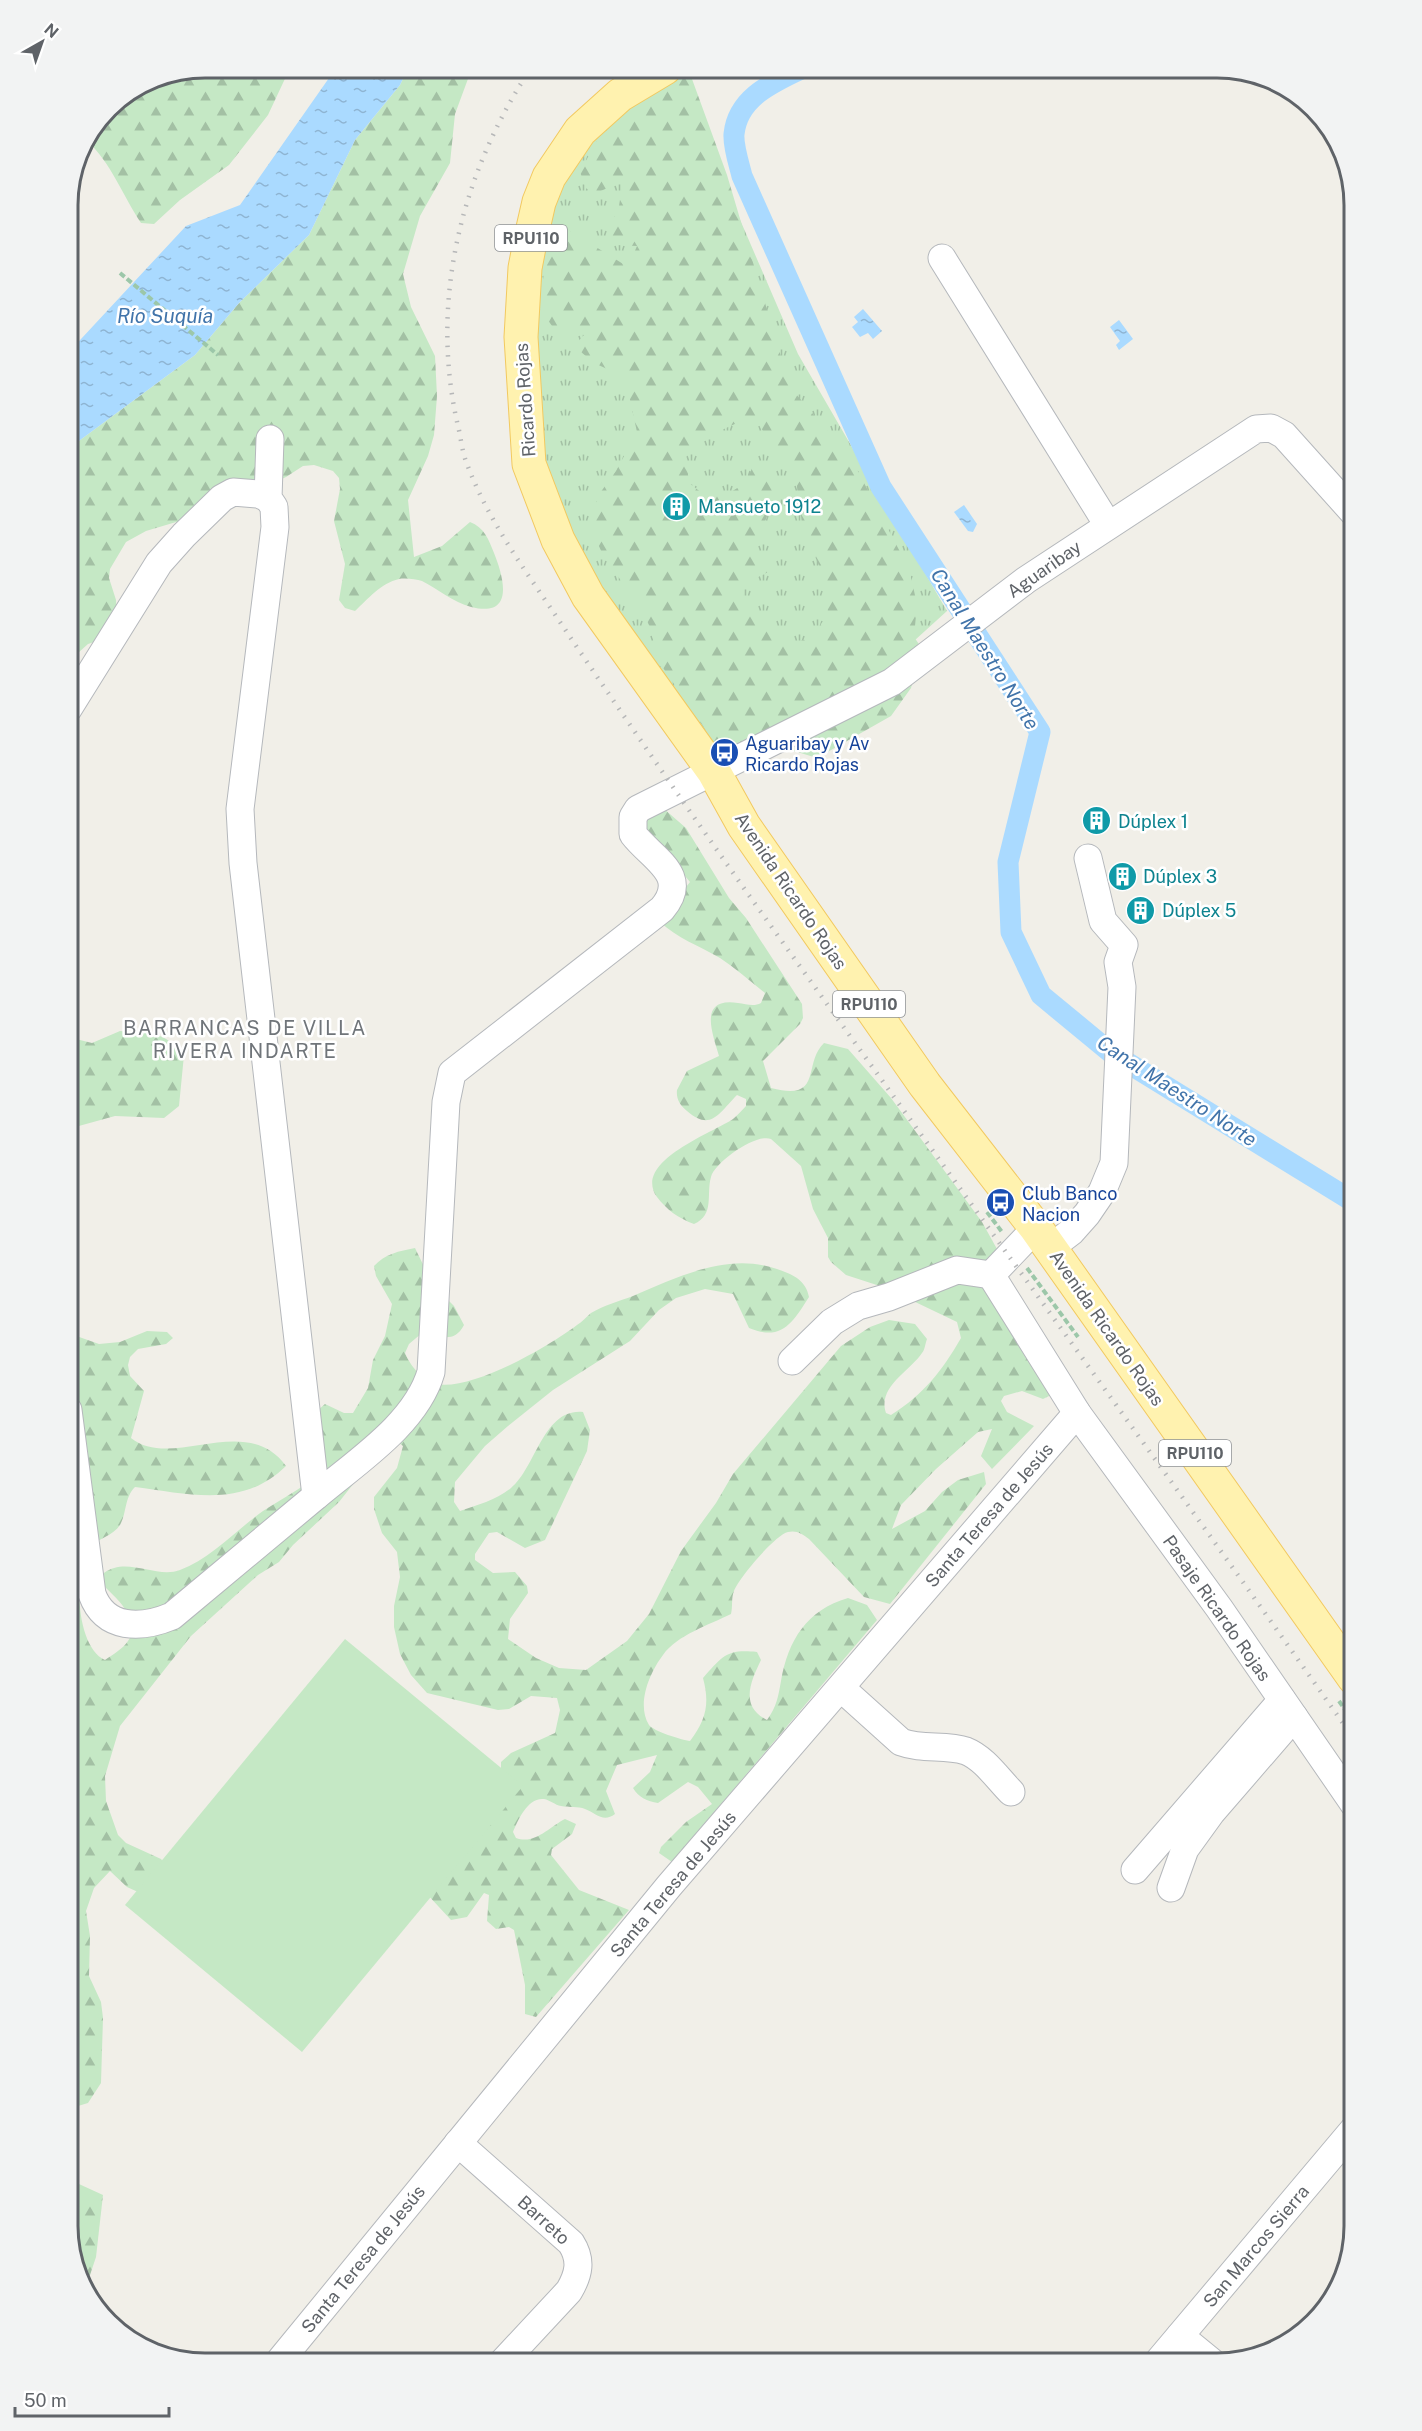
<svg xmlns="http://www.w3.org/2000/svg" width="1422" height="2431" font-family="'Public Sans',sans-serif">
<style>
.grass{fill:url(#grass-tufts)}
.forest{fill:url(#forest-firs);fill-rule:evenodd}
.garden{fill:#c5e8c5}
.water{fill:url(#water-ripples)}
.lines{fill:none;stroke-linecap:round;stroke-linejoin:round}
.canal{stroke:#aadaff;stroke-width:21}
.minor-casing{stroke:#b5b8bc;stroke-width:29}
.major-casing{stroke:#f2c960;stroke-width:35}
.path{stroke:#9cc7a9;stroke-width:4;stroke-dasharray:6 3;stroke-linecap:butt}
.minor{stroke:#fff;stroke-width:27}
.major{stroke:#fff2af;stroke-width:33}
.rail{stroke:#b6b7b8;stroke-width:4.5;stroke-dasharray:1.5 8;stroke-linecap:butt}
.labels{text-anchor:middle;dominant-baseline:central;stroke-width:5;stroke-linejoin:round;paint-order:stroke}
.shield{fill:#fff;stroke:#8f9295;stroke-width:1.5}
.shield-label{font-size:16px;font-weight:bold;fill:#5f6368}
.street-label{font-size:18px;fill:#5f6368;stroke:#fff}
.culture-label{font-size:18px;fill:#0d838f;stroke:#fff;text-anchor:start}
.transit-label{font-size:18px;fill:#164399;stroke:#fff;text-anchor:start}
.water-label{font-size:20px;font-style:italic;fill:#4174aa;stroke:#fff}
.neighbourhood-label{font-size:20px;letter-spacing:1.5px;fill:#70757a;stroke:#fff}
.rim{fill:none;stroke:#5f6368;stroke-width:3}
</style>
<defs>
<pattern id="grass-tufts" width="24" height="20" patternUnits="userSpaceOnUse" patternTransform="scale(1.5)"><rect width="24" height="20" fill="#c5e8c5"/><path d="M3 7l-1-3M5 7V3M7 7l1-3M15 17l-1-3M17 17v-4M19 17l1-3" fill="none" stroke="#a3c0a4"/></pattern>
<pattern id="forest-firs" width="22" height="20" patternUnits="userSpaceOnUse" patternTransform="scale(1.5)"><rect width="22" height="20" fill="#c5e8c5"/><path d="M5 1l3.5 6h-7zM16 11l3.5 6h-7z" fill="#a3c0a4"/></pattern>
<pattern id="water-ripples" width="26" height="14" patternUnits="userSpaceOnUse" patternTransform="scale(1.5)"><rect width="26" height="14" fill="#aadaff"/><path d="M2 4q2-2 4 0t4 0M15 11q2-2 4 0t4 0" fill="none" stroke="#8eb4d2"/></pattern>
</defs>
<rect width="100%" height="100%" fill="#f1efe8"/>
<polygon class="grass" points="681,83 798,354 947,611 871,680 716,759 601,596 541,464 530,278 552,200 587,137"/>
<g class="forest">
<path d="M 205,68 L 290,68 L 268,115 L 229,165 L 180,200 L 154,224 L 141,223 C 123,196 111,162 86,140 L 108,107 L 152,78 Z"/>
<path d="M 408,68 L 472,68 L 455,114 L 450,163 L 420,216 L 403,274 L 411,307 L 435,356 L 437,396 L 434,435 L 428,456 L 408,500 L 414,557 L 442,546 L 470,522 C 484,527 489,540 494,553 C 504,578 515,618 471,607 C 453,602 438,589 422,581 C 416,579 405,578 399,579 C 381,583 368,599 355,611 L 345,608 L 339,600 L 345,564 L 334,521 L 340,489 L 339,478 L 333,471 L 314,465 L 303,466 L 286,477 L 213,511 L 146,531 L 126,542 L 110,569 L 109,578 L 116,600 L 117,621 L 106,638 L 88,644 L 68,662 L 68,449 L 195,355 L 239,303 L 309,235 L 355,140 L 400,85 Z"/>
<path d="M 671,76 L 692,79 L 727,175 L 790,387 L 852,460 L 909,569 L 917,604 L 914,637 L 921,647 L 911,688 L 891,716 L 817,758 L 748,737 L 715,744 L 657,659 L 651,629 L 641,609 L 603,555 L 588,522 L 600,493 L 616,471 L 637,432 L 625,377 L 594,363 L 574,346 L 584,335 L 552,326 L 539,307 L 544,273 L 559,224 L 628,267 L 637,246 L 616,245 L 607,233 L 619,206 L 623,181 L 594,194 L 586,188 L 580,172 L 613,110 ZM 752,416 L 795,473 L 803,530 L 832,594 L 826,594 L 828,615 L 810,638 L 790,644 L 776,640 L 744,606 L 743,585 L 768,572 L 756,545 L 777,490 L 755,457 C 749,486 735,494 707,497 L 689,483 L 686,457 L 698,441 Z"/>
<path d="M 663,808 L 686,828 L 729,898 L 746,918 L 802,1004 L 803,1018 L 800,1024 L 763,1061 L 771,1088 C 824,1102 802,1064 824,1043 L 848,1049 L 891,1098 L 982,1222 L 1002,1258 L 987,1280 L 1053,1394 L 1043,1399 L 1022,1391 L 1004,1396 L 1001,1401 L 1007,1412 L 1034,1426 L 992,1469 L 981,1456 L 992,1429 L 978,1432 L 936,1469 L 901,1505 L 892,1529 L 925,1511 L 942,1492 L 958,1480 L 984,1472 L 986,1484 L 890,1604 L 864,1597 L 809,1539 C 802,1534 797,1530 788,1532 C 775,1535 739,1578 734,1591 C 731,1598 733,1606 731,1614 C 709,1625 677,1635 663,1655 C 650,1672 636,1704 649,1725 C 653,1731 682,1740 690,1741 C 706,1720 710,1704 703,1678 C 723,1656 726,1649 757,1652 L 761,1660 C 751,1681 739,1706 767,1720 C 777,1706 778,1697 781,1681 C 788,1640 807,1610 848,1598 L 867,1605 L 877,1620 L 672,1862 L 659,1853 L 661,1847 L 686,1822 L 712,1804 L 698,1787 L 688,1782 L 658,1803 C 647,1801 639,1798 633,1788 L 650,1772 L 657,1755 L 617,1765 L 606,1791 L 615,1814 C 603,1823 596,1813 585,1809 C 578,1806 569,1808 561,1806 C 555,1805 550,1800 544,1799 C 528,1797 518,1820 513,1832 L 516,1838 C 535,1845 549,1827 565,1819 L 576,1824 L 572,1834 L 552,1849 L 551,1855 L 579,1890 L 629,1910 L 536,2017 L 525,2014 L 525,1985 L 514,1930 L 509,1927 L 496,1929 L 487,1921 L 489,1895 L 484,1893 L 467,1917 L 451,1920 L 426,1893 L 501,1780 L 501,1762 L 511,1753 L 555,1733 L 560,1710 L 557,1698 L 531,1696 L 509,1709 L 498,1710 L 427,1693 L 411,1675 L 400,1654 L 394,1627 L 394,1606 L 400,1577 L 397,1552 L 382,1533 L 374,1509 L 374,1497 L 397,1468 L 403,1446 L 394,1439 L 384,1445 L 339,1502 L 293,1545 L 279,1562 L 258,1575 L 191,1636 L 120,1726 L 105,1776 L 106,1801 L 118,1835 L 126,1843 L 161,1859 L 169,1869 L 149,1897 L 127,1887 L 110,1871 L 94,1888 L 86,1911 L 90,1936 L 89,1976 L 101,2002 L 103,2018 L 101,2083 L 88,2103 L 68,2109 L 68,1333 L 99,1344 L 120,1342 L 147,1331 L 167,1332 L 173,1338 L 166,1344 L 138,1349 L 130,1357 L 128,1365 L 130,1376 L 144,1391 L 131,1438 C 172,1471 246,1411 286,1466 C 242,1509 190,1494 135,1487 C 124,1498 127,1513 120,1525 C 113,1536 98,1538 91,1547 C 72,1571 76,1647 105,1660 C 112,1655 124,1648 128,1641 C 143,1620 115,1597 102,1584 L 104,1573 C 127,1556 156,1579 180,1570 C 212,1558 236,1530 263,1511 C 278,1501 295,1492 310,1481 L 318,1410 L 325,1404 L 344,1413 L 353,1413 L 368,1388 L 373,1360 L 385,1336 L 392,1304 L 376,1276 L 374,1266 C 385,1254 399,1251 415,1248 L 433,1285 L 454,1306 L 464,1325 C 454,1344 440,1336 422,1333 L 409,1344 L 405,1353 C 410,1365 422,1381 436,1384 C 472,1391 548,1347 577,1325 C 582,1322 586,1317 591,1313 C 603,1306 619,1301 633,1296 C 678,1277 727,1252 777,1269 C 792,1274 806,1280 809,1297 C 793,1322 782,1342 749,1328 L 733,1294 L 705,1289 L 676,1298 L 659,1310 L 630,1341 L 553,1390 L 508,1426 L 485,1446 L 455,1482 L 454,1502 L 460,1511 C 478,1505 496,1500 511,1488 C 536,1468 543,1408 583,1412 L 590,1430 L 587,1451 L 545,1540 L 525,1548 L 497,1532 L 489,1533 L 475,1554 L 475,1560 L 493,1573 L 515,1572 L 527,1586 L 528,1593 L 510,1619 L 508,1639 L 536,1658 L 559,1668 L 586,1670 L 627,1641 L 649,1614 L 681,1551 L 716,1503 L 733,1474 L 841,1346 L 870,1327 L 889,1320 L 915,1324 L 927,1339 C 925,1344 925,1350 922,1353 C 910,1371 877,1387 886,1413 L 891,1415 C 924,1394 942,1371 961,1338 L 957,1322 L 886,1288 L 846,1275 L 831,1262 L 828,1257 L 828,1238 L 813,1209 L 801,1166 L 771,1139 C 756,1133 715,1162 711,1177 C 706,1194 715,1215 694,1224 C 678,1218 667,1210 657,1197 C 632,1162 712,1133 733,1119 C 738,1115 742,1110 746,1106 L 746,1099 L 737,1095 C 719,1113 711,1132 687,1111 C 680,1105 676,1099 677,1090 L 687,1071 L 719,1056 C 712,1032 698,997 738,1003 C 746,1004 754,1007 761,1003 L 765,993 C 750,981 735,968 720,958 C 698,945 678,939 659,921 L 690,882 L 637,819 Z"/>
<path d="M 120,1031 C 151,1034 163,1030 184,1055 L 179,1106 L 164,1118 L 115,1116 L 68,1129 L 68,1037 L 92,1043 Z"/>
<path d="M 68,1213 C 81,1230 74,1254 68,1273 Z"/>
<polygon points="68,2179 103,2195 96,2257 85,2290 81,2287 68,2226"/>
</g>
<polygon class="garden" points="345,1639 523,1786 302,2052 125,1905"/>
<g class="water">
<polygon points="336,68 408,68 400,85 355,140 309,235 239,303 195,355 68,449 68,353 186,226 240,205"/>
<polygon points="863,309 882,331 873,339 868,333 860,337 852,327 858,322 854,317"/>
<polygon points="1119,320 1133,339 1119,350 1116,345 1120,341 1110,327"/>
<polygon points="964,505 977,524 973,532 968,531 954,512"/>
</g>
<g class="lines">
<path class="canal" d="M 803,68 C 775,82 738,96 734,134 C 733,146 739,164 742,176 L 881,487 L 1040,732 L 1008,862 L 1011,932 L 1041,995 L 1110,1052 L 1354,1202"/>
<defs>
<g id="minor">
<polyline points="942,258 1108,525"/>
<path d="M 270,439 L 268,498 L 274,507 L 275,527 L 240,809 L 243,863 L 316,1496 C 356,1462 416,1424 431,1372 L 446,1102 L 452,1073 L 662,909 C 691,875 652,859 633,834 L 633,817 L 638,809 L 892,682 L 1026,580 L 1256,429 L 1271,428 L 1284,435 L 1354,513"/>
<polyline points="68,709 159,563 184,535 222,498 233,492 258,494 268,498"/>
<polyline points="1036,1228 991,1275 1077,1413 1219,1608 1354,1804"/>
<polyline points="1050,1248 1071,1232 1087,1214 1102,1192 1114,1163 1122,987 1118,962 1124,945 1103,921 1088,858"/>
<polyline points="792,1361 832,1322 858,1306 889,1297 957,1270 991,1275"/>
<path d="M 68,1410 L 92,1594 C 105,1630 141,1629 172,1616 L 316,1496"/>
<path d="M 841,1688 L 901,1742 C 922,1750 946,1744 966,1751 C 984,1758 998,1779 1011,1792"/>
<polyline points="1135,1870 1282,1700"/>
<polyline points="1171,1888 1185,1849 1211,1813 1294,1717"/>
<path d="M 458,2143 L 571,2243 C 582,2260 579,2274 569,2291 L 502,2363"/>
<polyline points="1180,2336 1213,2363"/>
<polyline points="278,2363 669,1886 1077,1413"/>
<polyline points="1157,2363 1354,2129"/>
</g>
<polyline id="major" points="665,68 620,95 580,131 549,177 539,202 531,237 525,268 521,337 529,464 558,540 588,596 714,772 744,826 925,1085 1036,1228 1354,1678"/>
</defs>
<use href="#minor" class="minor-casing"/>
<use href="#major" class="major-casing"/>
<g class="path">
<polyline points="120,273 218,355"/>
<polyline points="987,1212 1002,1232"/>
<polyline points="1027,1268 1078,1337"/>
<polyline points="1339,1701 1354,1723"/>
</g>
<use href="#minor" class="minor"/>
<use href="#major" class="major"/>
<path class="rail" d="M 531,68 C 461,173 429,302 458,426 C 461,438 462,452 467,464 C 490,526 532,579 568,634 C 627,721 687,808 748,894 C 950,1176 1155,1456 1354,1739"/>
</g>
<defs>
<symbol id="building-disc" viewBox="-11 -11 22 22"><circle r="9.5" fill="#0f9aa8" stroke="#fff"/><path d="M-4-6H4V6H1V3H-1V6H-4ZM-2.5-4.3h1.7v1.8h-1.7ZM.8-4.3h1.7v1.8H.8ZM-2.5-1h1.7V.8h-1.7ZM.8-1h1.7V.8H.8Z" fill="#fff"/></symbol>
<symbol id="bus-disc" viewBox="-11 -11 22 22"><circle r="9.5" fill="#1a4fb4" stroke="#fff"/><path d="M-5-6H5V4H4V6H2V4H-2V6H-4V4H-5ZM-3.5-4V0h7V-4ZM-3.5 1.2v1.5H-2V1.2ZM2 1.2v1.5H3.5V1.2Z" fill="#fff"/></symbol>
</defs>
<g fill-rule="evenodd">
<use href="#building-disc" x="660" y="490" width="33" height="33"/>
<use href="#bus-disc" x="708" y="736" width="33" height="33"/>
<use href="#building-disc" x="1080" y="804" width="33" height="33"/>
<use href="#building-disc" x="1106" y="860" width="33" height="33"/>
<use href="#building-disc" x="1124" y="894" width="33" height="33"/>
<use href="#bus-disc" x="984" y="1186" width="33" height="33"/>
</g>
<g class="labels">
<g class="shield">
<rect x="495" y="225" width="72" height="26" rx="4.5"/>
<rect x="833" y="991" width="72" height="26" rx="4.5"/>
<rect x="1159" y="1440" width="72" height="26" rx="4.5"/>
</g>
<g class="shield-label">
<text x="531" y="238">RPU110</text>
<text x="869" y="1004">RPU110</text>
<text x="1195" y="1453">RPU110</text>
</g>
<g class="street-label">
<text transform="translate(525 400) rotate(-94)">Ricardo Rojas</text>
<text transform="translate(1044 569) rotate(-35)">Aguaribay</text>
<text transform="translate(791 891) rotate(56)">Avenida Ricardo Rojas</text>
<text transform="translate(1107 1328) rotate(55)">Avenida Ricardo Rojas</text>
<text transform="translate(989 1515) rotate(-49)">Santa Teresa de Jesús</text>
<text transform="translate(1217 1608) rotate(55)">Pasaje Ricardo Rojas</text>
<text transform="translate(673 1884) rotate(-50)">Santa Teresa de Jesús</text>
<text transform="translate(544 2220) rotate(42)">Barreto</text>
<text transform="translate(1256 2246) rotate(-50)">San Marcos Sierra</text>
<text transform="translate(363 2259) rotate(-51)">Santa Teresa de Jesús</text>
</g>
<g class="culture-label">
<text x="698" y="506">Mansueto 1912</text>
<text x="1118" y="821">Dúplex 1</text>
<text x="1143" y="876">Dúplex 3</text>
<text x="1162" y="910">Dúplex 5</text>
</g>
<g class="transit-label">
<text x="745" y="743">Aguaribay y Av<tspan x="745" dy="21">Ricardo Rojas</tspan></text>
<text x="1022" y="1193">Club Banco<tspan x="1022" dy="21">Nacion</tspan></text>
</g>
<g class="water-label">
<text x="165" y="316">Río Suquía</text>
<text transform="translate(985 649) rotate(58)">Canal Maestro Norte</text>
<text transform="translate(1177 1091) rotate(33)">Canal Maestro Norte</text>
</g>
<g class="neighbourhood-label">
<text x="245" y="1028">BARRANCAS DE VILLA<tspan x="245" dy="23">RIVERA INDARTE</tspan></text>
</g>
</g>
<path d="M0 0H1422V2431H0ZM205 78H1217A127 127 0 0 1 1344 205V2226A127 127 0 0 1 1217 2353H205A127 127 0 0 1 78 2226V205A127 127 0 0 1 205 78Z" fill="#f2f3f3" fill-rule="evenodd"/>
<path class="rim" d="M205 78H1217A127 127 0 0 1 1344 205V2226A127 127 0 0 1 1217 2353H205A127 127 0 0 1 78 2226V205A127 127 0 0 1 205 78Z"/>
<g transform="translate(42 42) rotate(40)" stroke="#ffffff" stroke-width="4.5" paint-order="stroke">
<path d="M0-4.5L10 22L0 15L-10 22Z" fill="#5f6368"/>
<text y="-9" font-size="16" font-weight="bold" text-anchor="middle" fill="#5f6368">N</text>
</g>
<path d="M15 2407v9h154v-9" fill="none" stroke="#5f6368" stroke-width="3"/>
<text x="24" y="2407" font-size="18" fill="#5f6368" stroke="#ffffff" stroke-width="4.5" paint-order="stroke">50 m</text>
</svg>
